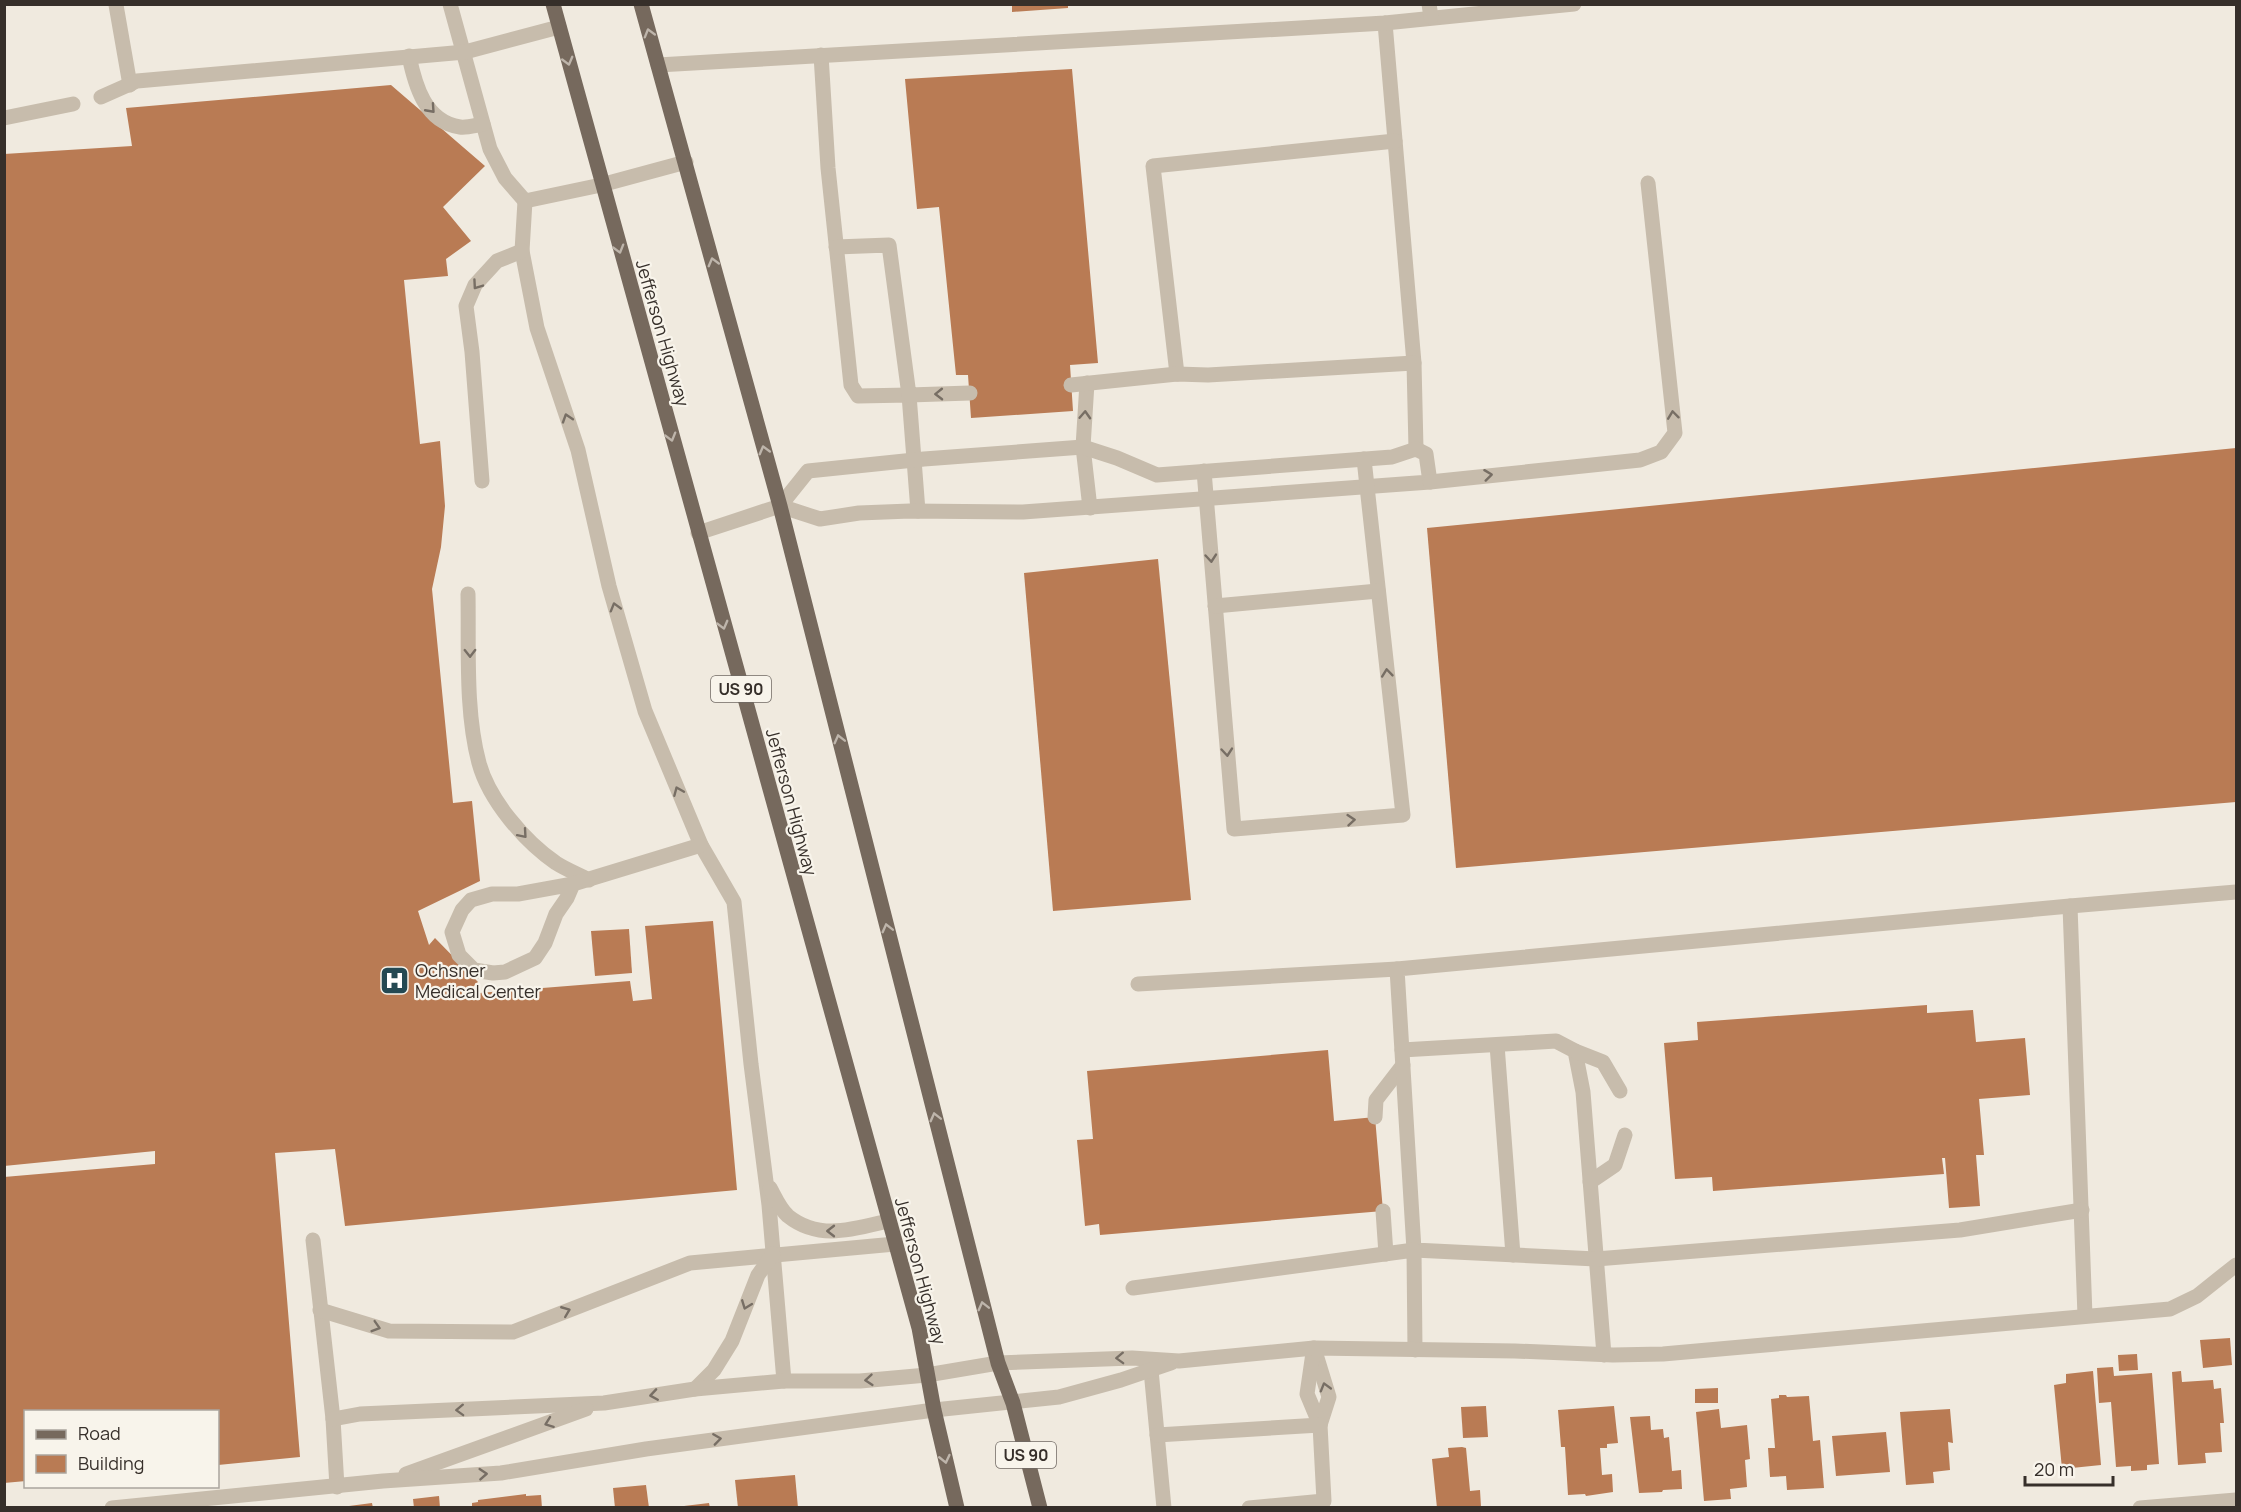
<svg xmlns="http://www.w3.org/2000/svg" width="2241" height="1512" font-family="Manrope,sans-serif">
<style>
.building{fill:#b97b54}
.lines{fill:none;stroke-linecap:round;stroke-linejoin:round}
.service{stroke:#c7bcac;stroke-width:15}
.minor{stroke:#c7bcac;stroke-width:15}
.primary{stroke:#76695d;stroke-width:15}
.oneway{stroke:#beb5ab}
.oneway2{stroke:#776e64}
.labels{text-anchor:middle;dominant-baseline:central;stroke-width:4.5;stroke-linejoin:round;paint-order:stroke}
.shield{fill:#f8f4eb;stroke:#706a64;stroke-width:1.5}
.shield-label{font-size:16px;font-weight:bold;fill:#362f2a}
.street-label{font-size:18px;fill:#362f2a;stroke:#f8f4eb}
.poi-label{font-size:18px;fill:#362f2a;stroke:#f8f4eb;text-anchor:start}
</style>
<rect width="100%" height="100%" fill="#f0eadf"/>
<g class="building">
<polygon points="1012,4 1068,4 1068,8 1012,12"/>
<polygon points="1072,69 1098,363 1070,365 1073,411 971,418 968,375 956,375 939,207 917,209 905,79"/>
<polygon points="391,85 485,166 443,207 471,241 446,259 448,276 404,280 420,444 440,441 445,506 441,547 432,589 453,803 472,801 480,881 418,911 429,945 435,938 478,982 466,994 630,981 633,1001 652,999 645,926 713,921 737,1190 345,1226 335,1149 275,1153 300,1457 218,1465 218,1412 26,1412 26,1481 4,1483 4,1177 155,1164 155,1151 4,1166 4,154 132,146 126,108"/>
<polygon points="2236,448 2236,802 1456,868 1427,528"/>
<polygon points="1158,559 1191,900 1053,911 1024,573"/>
<polygon points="629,929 632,973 595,976 591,931"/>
<polygon points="1927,1005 1927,1013 1973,1010 1976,1042 2025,1038 2030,1095 1979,1099 1984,1155 1976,1155 1980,1206 1949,1208 1945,1158 1942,1158 1944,1174 1713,1191 1712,1177 1675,1179 1664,1043 1698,1040 1697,1022"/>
<polygon points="1328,1050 1334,1121 1375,1117 1383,1211 1100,1235 1099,1224 1085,1226 1077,1140 1093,1139 1087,1071"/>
<polygon points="2230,1338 2232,1365 2203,1368 2200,1340"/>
<polygon points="2137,1354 2138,1370 2119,1371 2118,1355"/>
<polygon points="2113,1367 2114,1376 2152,1373 2159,1464 2147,1465 2147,1470 2131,1471 2131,1466 2116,1467 2111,1402 2099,1403 2097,1368"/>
<polygon points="2093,1371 2101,1465 2062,1469 2054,1385 2066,1383 2066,1374"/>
<polygon points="2181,1371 2182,1382 2213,1380 2214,1389 2221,1388 2224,1423 2220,1423 2222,1452 2205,1453 2206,1463 2178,1465 2172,1372"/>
<polygon points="1718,1388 1718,1403 1695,1403 1695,1389"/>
<polygon points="1779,1395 1786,1395 1787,1397 1809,1396 1813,1441 1820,1440 1824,1488 1787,1490 1786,1476 1770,1477 1768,1448 1775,1448 1771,1399 1779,1398"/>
<polygon points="1486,1406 1488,1437 1463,1438 1461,1407"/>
<polygon points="1614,1406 1618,1443 1607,1444 1607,1448 1600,1448 1602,1475 1612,1474 1613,1492 1586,1496 1585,1494 1568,1495 1565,1447 1561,1447 1558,1410"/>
<polygon points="1719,1409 1721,1428 1747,1425 1750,1459 1745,1460 1747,1487 1730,1489 1731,1499 1704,1501 1696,1412"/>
<polygon points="1950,1409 1953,1443 1948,1442 1950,1470 1933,1472 1934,1483 1906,1485 1900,1412"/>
<polygon points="1650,1416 1651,1430 1663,1429 1664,1438 1669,1437 1672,1471 1681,1470 1682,1489 1663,1490 1662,1492 1639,1493 1630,1417"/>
<polygon points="1886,1432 1890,1472 1836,1476 1832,1436"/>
<polygon points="1462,1447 1466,1448 1470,1491 1480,1490 1481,1507 1437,1508 1432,1459 1449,1457 1448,1448"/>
<polygon points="795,1475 798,1508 738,1508 735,1480"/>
<polygon points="646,1485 649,1508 615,1508 613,1488"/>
<polygon points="526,1494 526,1496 541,1495 542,1508 472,1508 472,1503 478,1502 478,1500"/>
<polygon points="439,1496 440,1508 414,1508 413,1499"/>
<polygon points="372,1503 373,1508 349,1508 349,1506"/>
<polygon points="709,1503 710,1508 684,1508 684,1506"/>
</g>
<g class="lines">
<g class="service">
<polyline points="450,4 490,149 505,178 525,201 601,185 686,162"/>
<polyline points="116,5 130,85"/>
<polyline points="1385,23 1414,363"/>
<polyline points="821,55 828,168 851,385 858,396 909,395 918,511"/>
<path d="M 409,56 C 415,85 425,122 460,127 C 467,128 476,125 483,124"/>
<polyline points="658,65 1385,23 1574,4"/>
<polyline points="101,97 137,81 465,52 559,27"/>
<polyline points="4,118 73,104"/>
<polyline points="525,201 522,251 537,328 578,450 609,586 645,711 701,845 734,902 751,1064 769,1205 784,1381"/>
<polyline points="836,247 889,245 909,395 970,393"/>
<polyline points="1177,374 1153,166 1395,141"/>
<polyline points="1087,383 1083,447 1090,508"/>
<polyline points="1071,385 1177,374 1208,375 1414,363 1416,449"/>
<polygon points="1083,447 1117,458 1157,475 1392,457 1416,449 1426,454 1430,482 1023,512 910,511 859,513 820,519 780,506 808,471 924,459"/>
<polyline points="1204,471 1234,829 1403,815 1364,459"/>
<polyline points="482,481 472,352 466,306 475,285 497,261 522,251"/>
<polyline points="1430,482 1640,460 1661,452 1675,433 1648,183"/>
<polyline points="698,533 780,506"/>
<path d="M 468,594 C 469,648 465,711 479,763 C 489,800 525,842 556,863 C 567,870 578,874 589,880"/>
<polyline points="1215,606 1378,591"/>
<polyline points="573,884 567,898 556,914 545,943 535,958 505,972 493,973 474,970 459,955 452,932 462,910 471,900 492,894 518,894 573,884 701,845"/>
<polyline points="2070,906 2085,1316"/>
<polyline points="1138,984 1397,969"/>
<polyline points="1497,1045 1513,1255"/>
<polyline points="1402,1050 1556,1041 1575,1051 1583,1092 1604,1355"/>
<polyline points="1575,1051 1603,1062 1620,1091"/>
<polyline points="1375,1117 1376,1100 1403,1065"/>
<polyline points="1590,1182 1615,1165 1625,1135"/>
<path d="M 770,1188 C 775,1197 780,1209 788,1216 C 819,1241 854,1229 888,1221"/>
<polyline points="2082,1210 1960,1230 1596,1259 1414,1250 1397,969 2070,906 2236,892"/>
<polyline points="1383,1211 1386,1254"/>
<polyline points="313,1240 333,1419 337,1487"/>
<polyline points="1133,1288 1414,1250 1415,1350"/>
<polyline points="320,1310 389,1331 513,1332 690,1263 895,1244"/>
<polyline points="1314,1348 1329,1397 1320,1425"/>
<polyline points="1313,1353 1307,1394 1320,1425"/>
<polyline points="1151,1370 1164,1508"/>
<polyline points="695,1389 714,1370 732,1341 758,1275 773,1254"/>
<polyline points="333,1419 360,1414 604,1403 695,1389 784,1381 860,1381 927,1375 998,1363 1132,1358 1179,1361 1314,1348 1515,1351 1613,1355 1663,1354 2170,1309 2197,1296 2236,1265"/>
<polyline points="1157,1435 1320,1425 1324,1501 1249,1508"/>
<polyline points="406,1474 586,1409"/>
<polyline points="112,1508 383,1481 501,1473 646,1449 934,1410 1059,1397 1121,1380 1171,1363"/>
</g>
<g class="minor">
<polyline points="1429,4 1431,17"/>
<polyline points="2140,1508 2236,1500"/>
</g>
<g class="primary">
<polyline points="553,4 919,1328 934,1410 957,1508"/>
<polyline points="641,4 780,506 998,1363 1013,1403 1040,1508"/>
</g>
</g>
<defs><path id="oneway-chevron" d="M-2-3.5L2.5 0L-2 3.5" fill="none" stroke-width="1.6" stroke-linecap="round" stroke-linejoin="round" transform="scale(1.5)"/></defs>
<g class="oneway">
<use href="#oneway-chevron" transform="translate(649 33) rotate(-106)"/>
<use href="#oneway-chevron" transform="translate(568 61) rotate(75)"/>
<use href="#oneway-chevron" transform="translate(619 249) rotate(74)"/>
<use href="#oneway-chevron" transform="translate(713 262) rotate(-105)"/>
<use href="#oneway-chevron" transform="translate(671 437) rotate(74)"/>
<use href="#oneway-chevron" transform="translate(764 450) rotate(-105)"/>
<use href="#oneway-chevron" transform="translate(723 625) rotate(75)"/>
<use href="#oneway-chevron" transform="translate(839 739) rotate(-104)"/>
<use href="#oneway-chevron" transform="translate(887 928) rotate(-104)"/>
<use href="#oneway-chevron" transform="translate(935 1117) rotate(-104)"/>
<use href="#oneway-chevron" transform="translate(983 1306) rotate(-104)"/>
<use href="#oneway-chevron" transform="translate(945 1459) rotate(77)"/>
</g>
<g class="oneway2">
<use href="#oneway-chevron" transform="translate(431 109) rotate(48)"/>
<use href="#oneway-chevron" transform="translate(477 285) rotate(125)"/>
<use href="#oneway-chevron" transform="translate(939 394) rotate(179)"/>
<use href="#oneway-chevron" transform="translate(1085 415) rotate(-87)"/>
<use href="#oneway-chevron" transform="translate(1673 415) rotate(-97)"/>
<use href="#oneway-chevron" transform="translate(567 418) rotate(-108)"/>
<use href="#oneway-chevron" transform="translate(1488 475) rotate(-7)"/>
<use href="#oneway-chevron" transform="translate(1211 558) rotate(85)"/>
<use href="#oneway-chevron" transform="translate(615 607) rotate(-106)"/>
<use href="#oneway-chevron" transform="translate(470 653) rotate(89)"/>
<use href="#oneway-chevron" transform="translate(1387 673) rotate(-96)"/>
<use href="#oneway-chevron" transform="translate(1227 752) rotate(85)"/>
<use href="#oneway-chevron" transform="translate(678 791) rotate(-113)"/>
<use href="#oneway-chevron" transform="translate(1351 820) rotate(-5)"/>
<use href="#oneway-chevron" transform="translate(523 834) rotate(49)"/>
<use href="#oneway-chevron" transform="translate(831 1231) rotate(180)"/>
<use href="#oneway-chevron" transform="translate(746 1305) rotate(111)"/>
<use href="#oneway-chevron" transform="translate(566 1311) rotate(-22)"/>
<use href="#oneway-chevron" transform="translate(376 1327) rotate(17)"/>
<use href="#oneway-chevron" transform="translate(1120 1358) rotate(178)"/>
<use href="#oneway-chevron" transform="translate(869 1380) rotate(175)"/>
<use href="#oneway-chevron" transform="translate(1325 1387) rotate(-106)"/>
<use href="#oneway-chevron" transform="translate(654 1395) rotate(171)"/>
<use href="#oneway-chevron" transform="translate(460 1410) rotate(178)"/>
<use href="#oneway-chevron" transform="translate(549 1423) rotate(160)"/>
<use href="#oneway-chevron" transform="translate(717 1439) rotate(-8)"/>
<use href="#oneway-chevron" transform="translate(483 1474) rotate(-4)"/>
</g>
<defs>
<symbol id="hospital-square" viewBox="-11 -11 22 22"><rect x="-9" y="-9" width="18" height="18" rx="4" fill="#244953" stroke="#f8f4eb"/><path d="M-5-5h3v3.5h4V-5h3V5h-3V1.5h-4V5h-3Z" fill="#fff"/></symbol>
</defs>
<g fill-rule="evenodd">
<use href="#hospital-square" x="378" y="964" width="33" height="33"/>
</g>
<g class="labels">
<g class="shield">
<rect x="711" y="676" width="60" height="26" rx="4.5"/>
<rect x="996" y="1442" width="60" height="26" rx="4.5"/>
</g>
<g class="shield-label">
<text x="741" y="689">US 90</text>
<text x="1026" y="1455">US 90</text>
</g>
<g class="street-label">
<text transform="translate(663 333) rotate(74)">Jefferson Highway</text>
<text transform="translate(792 802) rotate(75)">Jefferson Highway</text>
<text transform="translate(921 1271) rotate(75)">Jefferson Highway</text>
</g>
<g class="poi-label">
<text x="415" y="970">Ochsner<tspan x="415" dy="21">Medical Center</tspan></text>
</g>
</g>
<rect width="2241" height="1512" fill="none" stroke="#362f2a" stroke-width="12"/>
<rect x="24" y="1410" width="195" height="78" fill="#f8f4eb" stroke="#aaa59e" stroke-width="1.5"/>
<rect x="36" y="1430" width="30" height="9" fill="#76695d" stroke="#aaa59e" stroke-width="1.5"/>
<text x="78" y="1440" font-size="18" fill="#362f2a">Road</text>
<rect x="36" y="1455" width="30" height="18" fill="#b97b54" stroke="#aaa59e" stroke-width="1.5"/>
<text x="78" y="1470" font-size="18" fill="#362f2a">Building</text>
<path d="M2025 1476v9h88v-9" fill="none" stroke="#362f2a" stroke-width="3"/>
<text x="2034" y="1476" font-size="18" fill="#362f2a" stroke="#f8f4eb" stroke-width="4.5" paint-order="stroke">20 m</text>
</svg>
